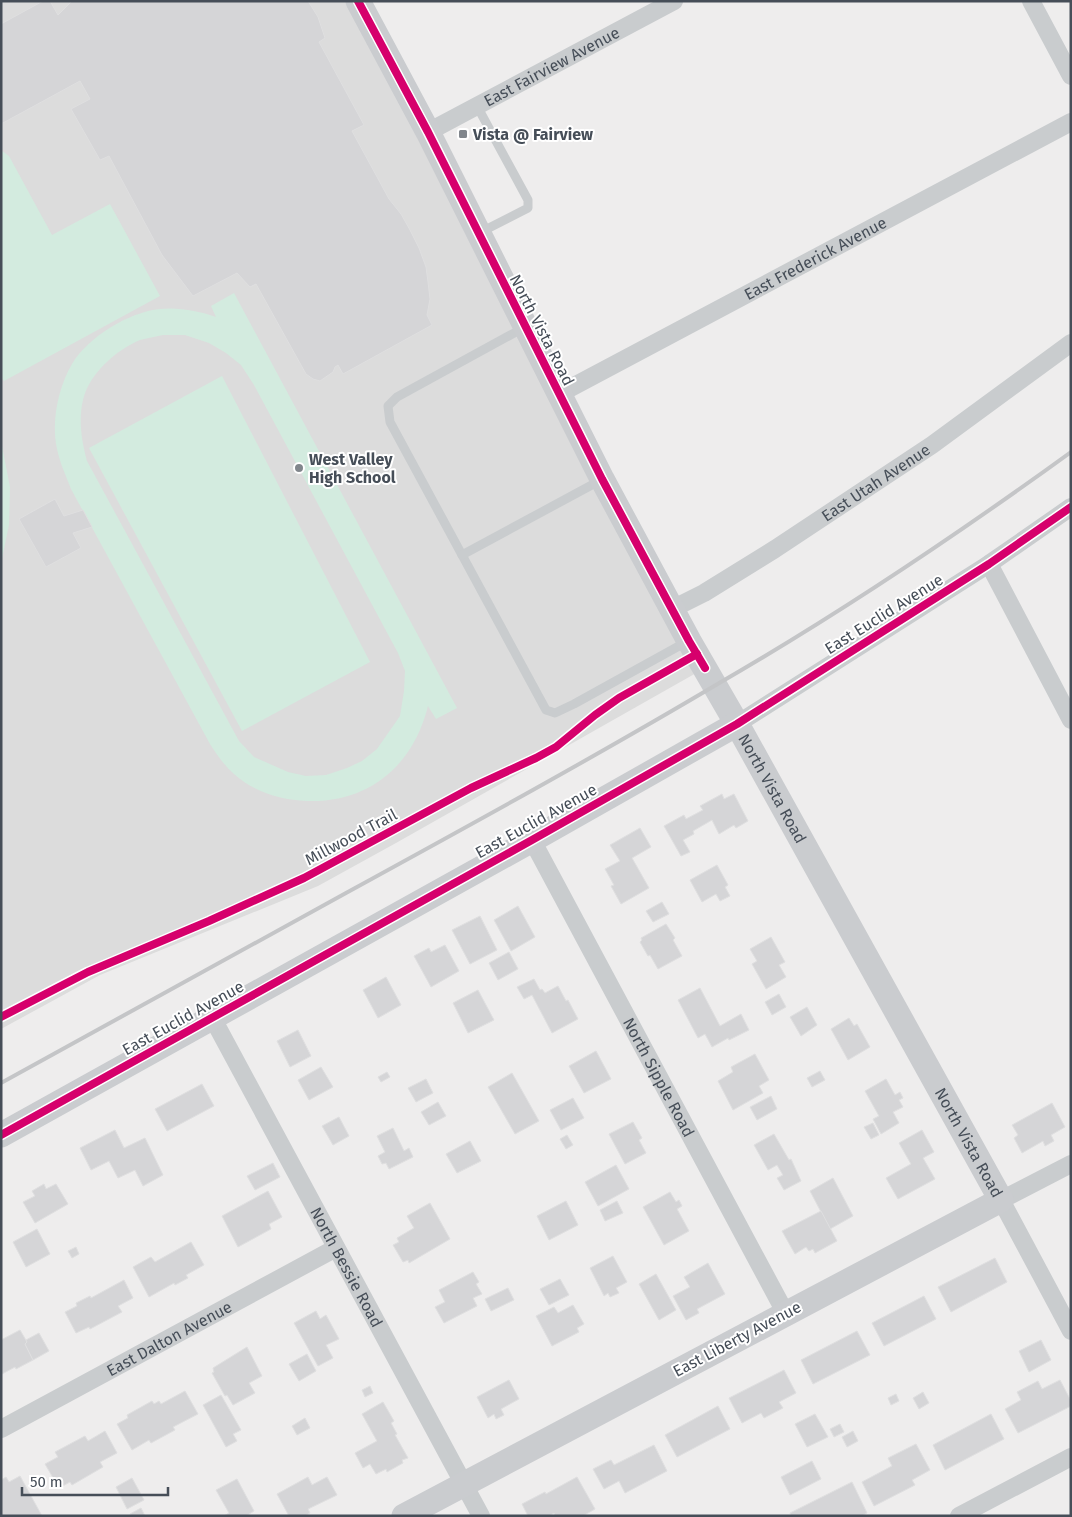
<svg xmlns="http://www.w3.org/2000/svg" width="1072" height="1517" font-family="'Fira Sans',sans-serif">
<style>
.education{fill:#dcdcdc}
.green{fill:#d3ebdf;fill-rule:evenodd}
.building{fill:#d5d5d7;stroke:#dfdfe0}
.lines{fill:none;stroke-linecap:round;stroke-linejoin:round}
.lane{stroke:#c9ccce;stroke-width:9}
.street{stroke:#c9ccce;stroke-width:18}
.secondary{stroke:#cacccf;stroke-width:25}
.rail{stroke:#c4c5c7;stroke-width:4}
.cycleway-casing{stroke:#fff;stroke-width:11}
.cycleway{stroke:#d6006c;stroke-width:8}
.poi-dot{fill:#81868c;stroke:#fff;stroke-width:2}
.labels{text-anchor:middle;dominant-baseline:central;stroke-width:4;stroke-linejoin:round;paint-order:stroke}
.street-label{font-size:16px;fill:#464e58;stroke:#fff}
.poi-label{font-size:16px;font-weight:bold;fill:#464e58;stroke:#fff;text-anchor:start}
</style>
<rect width="100%" height="100%" fill="#eeeded"/>
<polygon class="education" points="1,1 358,1 705,668 396,843 318,886 100,975 1,1029"/>
<g class="green">
<polygon points="1,150 9,156 52,235 110,204 160,296 4,381 1,377"/>
<path d="M 234,293 L 457,708 L 436,719 L 428,706 C 413,766 369,803 307,801 C 280,800 254,792 234,774 C 224,765 217,755 210,744 L 71,489 C 66,476 60,463 57,449 C 51,422 58,388 72,364 C 88,337 129,312 160,309 C 179,307 199,311 216,317 L 211,306 ZM 163,335 L 185,335 L 209,343 L 226,353 L 241,365 L 254,385 L 398,653 L 405,671 L 404,691 L 400,716 L 377,749 L 362,761 L 347,768 L 326,775 L 306,776 L 288,772 L 254,757 L 239,741 L 87,461 C 82,442 78,421 83,400 C 89,374 116,350 140,340 C 147,338 155,337 163,335 Z"/>
<polygon points="222,376 370,662 242,731 89,448"/>
<polygon points="1,441 10,487 9,525 1,563"/>
</g>
<g class="building">
<polygon points="43,1 50,1 58,15 72,1 308,1 318,17 325,38 319,42 364,125 352,131 389,199 401,214 410,230 419,248 426,267 428,282 430,299 427,315 432,325 343,374 338,365 335,367 333,372 320,381 313,379 306,374 256,284 250,287 237,273 193,296 162,255 109,156 100,160 71,109 90,99 80,81 1,124 1,24"/>
<polygon points="55,499 64,516 83,510 92,527 73,533 81,548 46,567 19,519"/>
<polygon points="722,794 724,799 734,794 748,821 736,828 734,825 719,834 712,820 693,831 694,834 683,840 690,852 681,856 664,826 684,815 686,819 703,810 700,806"/>
<polygon points="640,828 651,847 632,858 649,888 621,904 611,886 614,885 605,869 620,861 610,845"/>
<polygon points="717,865 728,885 725,887 730,896 720,901 716,894 702,902 690,880"/>
<polygon points="662,902 669,914 653,922 646,911"/>
<polygon points="518,906 535,937 511,951 494,920"/>
<polygon points="480,916 497,950 470,964 452,930"/>
<polygon points="666,924 675,938 673,940 682,956 658,969 650,955 648,956 640,942 642,940 641,938"/>
<polygon points="771,937 785,962 779,965 786,977 766,989 752,964 757,961 750,949"/>
<polygon points="445,945 459,971 431,987 414,956 429,948 431,952"/>
<polygon points="509,952 518,969 498,980 489,963"/>
<polygon points="386,977 401,1005 378,1018 363,990"/>
<polygon points="534,979 540,990 542,989 545,993 558,986 566,1001 568,1000 578,1019 552,1033 532,995 524,999 517,987"/>
<polygon points="700,988 720,1026 741,1014 749,1030 729,1040 728,1038 712,1047 705,1034 698,1038 678,1000"/>
<polygon points="478,990 494,1020 468,1033 453,1003"/>
<polygon points="779,994 786,1007 772,1015 765,1002"/>
<polygon points="807,1007 817,1025 801,1036 790,1017"/>
<polygon points="849,1018 854,1026 857,1024 870,1047 848,1060 831,1029"/>
<polygon points="298,1030 311,1056 290,1067 277,1041"/>
<polygon points="596,1051 611,1079 584,1093 569,1066"/>
<polygon points="755,1054 769,1080 759,1086 763,1093 733,1110 718,1081 733,1072 731,1067"/>
<polygon points="321,1067 333,1087 309,1100 298,1080"/>
<polygon points="820,1071 825,1080 812,1087 807,1078"/>
<polygon points="387,1072 390,1077 381,1082 378,1077"/>
<polygon points="512,1073 539,1121 515,1134 488,1087"/>
<polygon points="426,1079 433,1093 416,1102 408,1088"/>
<polygon points="886,1079 895,1095 900,1092 903,1098 899,1100 903,1107 893,1112 899,1123 881,1134 873,1119 879,1116 865,1091"/>
<polygon points="202,1084 214,1106 167,1131 155,1109"/>
<polygon points="771,1096 777,1109 757,1120 750,1107"/>
<polygon points="573,1098 584,1118 561,1130 550,1110"/>
<polygon points="438,1102 446,1116 429,1125 421,1112"/>
<polygon points="1052,1103 1065,1127 1051,1135 1054,1141 1045,1146 1043,1141 1022,1153 1014,1138 1018,1135 1012,1125"/>
<polygon points="339,1117 349,1136 333,1145 322,1126"/>
<polygon points="633,1122 642,1138 639,1140 646,1153 625,1164 609,1134"/>
<polygon points="873,1123 879,1135 871,1139 864,1127"/>
<polygon points="393,1128 404,1151 409,1148 413,1157 389,1169 386,1163 382,1164 378,1156 385,1152 377,1136"/>
<polygon points="115,1130 124,1148 145,1138 163,1175 143,1186 135,1170 118,1178 109,1161 91,1170 80,1148"/>
<polygon points="922,1130 934,1152 923,1158 935,1179 898,1199 886,1178 911,1164 899,1143"/>
<polygon points="774,1134 789,1160 791,1159 801,1181 784,1190 777,1178 783,1175 777,1165 768,1170 754,1145"/>
<polygon points="567,1135 573,1145 566,1149 560,1139"/>
<polygon points="470,1141 481,1161 457,1173 446,1154"/>
<polygon points="273,1163 280,1177 255,1190 247,1176"/>
<polygon points="616,1165 629,1189 598,1206 585,1182"/>
<polygon points="833,1178 853,1216 830,1229 810,1191"/>
<polygon points="44,1184 46,1189 56,1184 68,1204 35,1223 23,1202 35,1196 32,1191"/>
<polygon points="268,1191 282,1217 269,1224 271,1229 238,1247 222,1216"/>
<polygon points="670,1192 676,1202 679,1200 682,1206 677,1209 689,1231 664,1245 643,1207"/>
<polygon points="566,1201 578,1225 549,1240 537,1216"/>
<polygon points="617,1201 623,1213 605,1221 600,1210"/>
<polygon points="430,1203 450,1239 409,1263 408,1260 403,1262 393,1245 399,1242 397,1238 414,1228 407,1216"/>
<polygon points="821,1211 837,1241 815,1253 813,1249 809,1251 806,1247 795,1254 782,1231"/>
<polygon points="37,1229 50,1254 26,1267 13,1242"/>
<polygon points="191,1242 204,1265 186,1275 188,1278 175,1285 174,1283 149,1297 133,1267 151,1257 155,1262"/>
<polygon points="76,1247 79,1254 72,1258 68,1251"/>
<polygon points="613,1256 627,1282 616,1288 619,1293 610,1297 608,1293 604,1296 590,1268"/>
<polygon points="995,1258 1007,1282 951,1312 938,1287"/>
<polygon points="708,1263 725,1294 697,1309 699,1313 686,1320 673,1296 690,1287 684,1277"/>
<polygon points="473,1272 479,1282 476,1284 482,1294 473,1298 477,1306 444,1323 435,1307 445,1302 439,1290"/>
<polygon points="656,1274 676,1310 659,1320 639,1284"/>
<polygon points="560,1279 569,1295 549,1305 540,1289"/>
<polygon points="124,1280 133,1298 118,1306 122,1312 90,1329 89,1327 76,1333 65,1312 77,1306 76,1303 90,1296 91,1298"/>
<polygon points="508,1288 514,1300 491,1311 485,1299"/>
<polygon points="924,1296 936,1319 884,1346 872,1323"/>
<polygon points="573,1305 584,1324 577,1328 579,1332 552,1346 536,1316 554,1307 558,1313"/>
<polygon points="316,1311 320,1319 326,1315 339,1339 326,1345 333,1358 318,1366 294,1323"/>
<polygon points="20,1330 27,1342 25,1344 33,1360 16,1369 15,1367 2,1374 1,1340"/>
<polygon points="857,1331 870,1355 813,1384 801,1360"/>
<polygon points="39,1333 49,1351 33,1360 25,1344 27,1342 26,1340"/>
<polygon points="1041,1340 1051,1360 1029,1372 1019,1351"/>
<polygon points="247,1347 262,1376 249,1383 255,1393 233,1405 227,1395 225,1396 212,1373 214,1372 213,1368"/>
<polygon points="307,1354 316,1371 299,1381 289,1364"/>
<polygon points="784,1370 796,1393 779,1402 783,1408 764,1418 761,1413 742,1423 729,1398"/>
<polygon points="509,1380 519,1399 501,1409 504,1415 496,1419 494,1414 488,1418 477,1397"/>
<polygon points="1060,1380 1071,1401 1071,1406 1018,1433 1005,1409 1021,1400 1017,1392 1038,1381 1042,1389"/>
<polygon points="370,1386 373,1393 365,1397 362,1390"/>
<polygon points="185,1391 198,1414 173,1427 175,1430 151,1443 149,1440 132,1450 117,1424 128,1418 127,1415 152,1401 154,1404 159,1401 161,1404"/>
<polygon points="923,1392 929,1403 919,1409 913,1398"/>
<polygon points="896,1394 899,1401 891,1405 888,1398"/>
<polygon points="221,1395 241,1430 233,1434 237,1441 226,1447 203,1405"/>
<polygon points="383,1402 394,1421 391,1423 397,1434 395,1435 408,1458 402,1460 403,1463 387,1472 386,1469 376,1474 370,1464 363,1468 355,1453 377,1441 362,1414"/>
<polygon points="718,1406 730,1429 677,1457 665,1435"/>
<polygon points="815,1414 828,1437 807,1447 795,1424"/>
<polygon points="991,1414 1004,1439 945,1470 933,1445"/>
<polygon points="305,1418 310,1428 297,1435 292,1426"/>
<polygon points="840,1424 844,1432 834,1437 830,1429"/>
<polygon points="105,1431 117,1453 100,1462 103,1467 72,1485 70,1482 59,1488 45,1464 58,1457 55,1452 85,1436 88,1441"/>
<polygon points="853,1431 858,1441 847,1447 842,1437"/>
<polygon points="916,1444 930,1470 912,1480 915,1485 874,1506 862,1482 892,1466 888,1458"/>
<polygon points="654,1445 667,1471 625,1493 619,1481 604,1489 593,1469 611,1460 614,1465"/>
<polygon points="812,1461 821,1479 790,1495 781,1477"/>
<polygon points="20,1476 42,1516 1,1516 1,1480 6,1477 9,1482"/>
<polygon points="308,1477 312,1485 327,1477 337,1495 308,1509 310,1513 305,1516 289,1516 277,1494"/>
<polygon points="577,1477 595,1509 583,1516 555,1516 554,1513 549,1516 528,1516 522,1504 545,1492 546,1494"/>
<polygon points="132,1478 144,1500 127,1509 116,1487"/>
<polygon points="237,1479 254,1511 246,1516 224,1516 229,1513 216,1490"/>
<polygon points="852,1482 867,1513 862,1516 791,1516 790,1513"/>
<polygon points="141,1508 145,1516 131,1516 130,1514"/>
</g>
<g class="lines">
<g class="lane">
<polyline points="477,106 528,200 528,208 479,233"/>
<polyline points="525,327 397,397 388,406 390,422 546,710 555,713 574,704 688,641"/>
<polyline points="462,555 601,480"/>
</g>
<g class="street">
<polyline points="1031,1 1071,76"/>
<path id="s1" d="M 428,132 L 674,1"/>
<path id="s2" d="M 559,394 L 1071,122"/>
<polyline points="989,564 1071,720"/>
<path id="s3" d="M 672,609 L 704,593 L 775,549 L 932,445 L 1071,343"/>
<polyline points="737,724 989,564 1071,507"/>
<path id="s4" d="M 532,840 L 786,1314"/>
<path id="s5" d="M 212,1017 L 481,1516"/>
<polyline points="1071,1164 1001,1200 1071,1331"/>
<path id="s6" d="M 1,1429 L 336,1248"/>
<polyline points="959,1516 1071,1457"/>
</g>
<g class="secondary">
<path id="s7" d="M 358,1 L 428,132 L 602,479 L 689,641 L 737,724 L 1001,1200 L 404,1516"/>
<polyline points="1,1135 532,840 737,724"/>
</g>
<path class="rail" d="M 1,1083 C 116,1020 231,956 346,893 C 472,824 598,755 721,682 C 842,612 958,534 1071,452"/>
<defs>
<g id="cycleway">
<polyline points="358,1 428,132 602,479 689,641 705,668"/>
<polyline points="1,1017 88,972 209,921 304,878 471,788 536,758 556,747 595,715 619,698 697,654"/>
<polyline points="1,1135 532,840 737,724 989,564 1071,507"/>
</g>
</defs>
<use href="#cycleway" class="cycleway-casing"/>
<use href="#cycleway" class="cycleway"/>
</g>
<g class="poi-dot">
<rect x="458" y="129" width="10" height="10" rx="2.5"/>
<circle cx="299" cy="468" r="5"/>
</g>
<g class="labels">
<g class="street-label">
<text stroke="none"><textPath href="#s1" startOffset="140">East Fairview Avenue</textPath></text>
<text stroke="none"><textPath href="#s2" startOffset="290">East Frederick Avenue</textPath></text>
<text transform="translate(542 330) rotate(63)">North Vista Road</text>
<text stroke="none"><textPath href="#s3" startOffset="240">East Utah Avenue</textPath></text>
<text transform="translate(884 614) rotate(-32)">East Euclid Avenue</text>
<text stroke="none"><textPath href="#s7" startOffset="890">North Vista Road</textPath></text>
<text transform="translate(536 821) rotate(-29)">East Euclid Avenue</text>
<text transform="translate(351 837) rotate(-28)">Millwood Trail</text>
<text transform="translate(183 1018) rotate(-29)">East Euclid Avenue</text>
<text stroke="none"><textPath href="#s4" startOffset="269">North Sipple Road</textPath></text>
<text stroke="none"><textPath href="#s7" startOffset="1295">North Vista Road</textPath></text>
<text stroke="none"><textPath href="#s5" startOffset="284">North Bessie Road</textPath></text>
<text stroke="none"><textPath href="#s6" startOffset="191">East Dalton Avenue</textPath></text>
<text transform="translate(737 1339) rotate(-28)">East Liberty Avenue</text>
</g>
<g class="poi-label">
<text x="473" y="134">Vista @ Fairview</text>
<text x="309" y="459">West Valley<tspan x="309" dy="18">High School</tspan></text>
</g>
</g>
<rect width="1072" height="1517" fill="none" stroke="#464e58" stroke-width="5"/>
<path d="M22 1487v8h146v-8" fill="none" stroke="#464e58" stroke-width="2.5"/>
<text x="30" y="1487" font-size="15" fill="#464e58" stroke="#ffffff" stroke-width="4" paint-order="stroke">50 m</text>
</svg>
